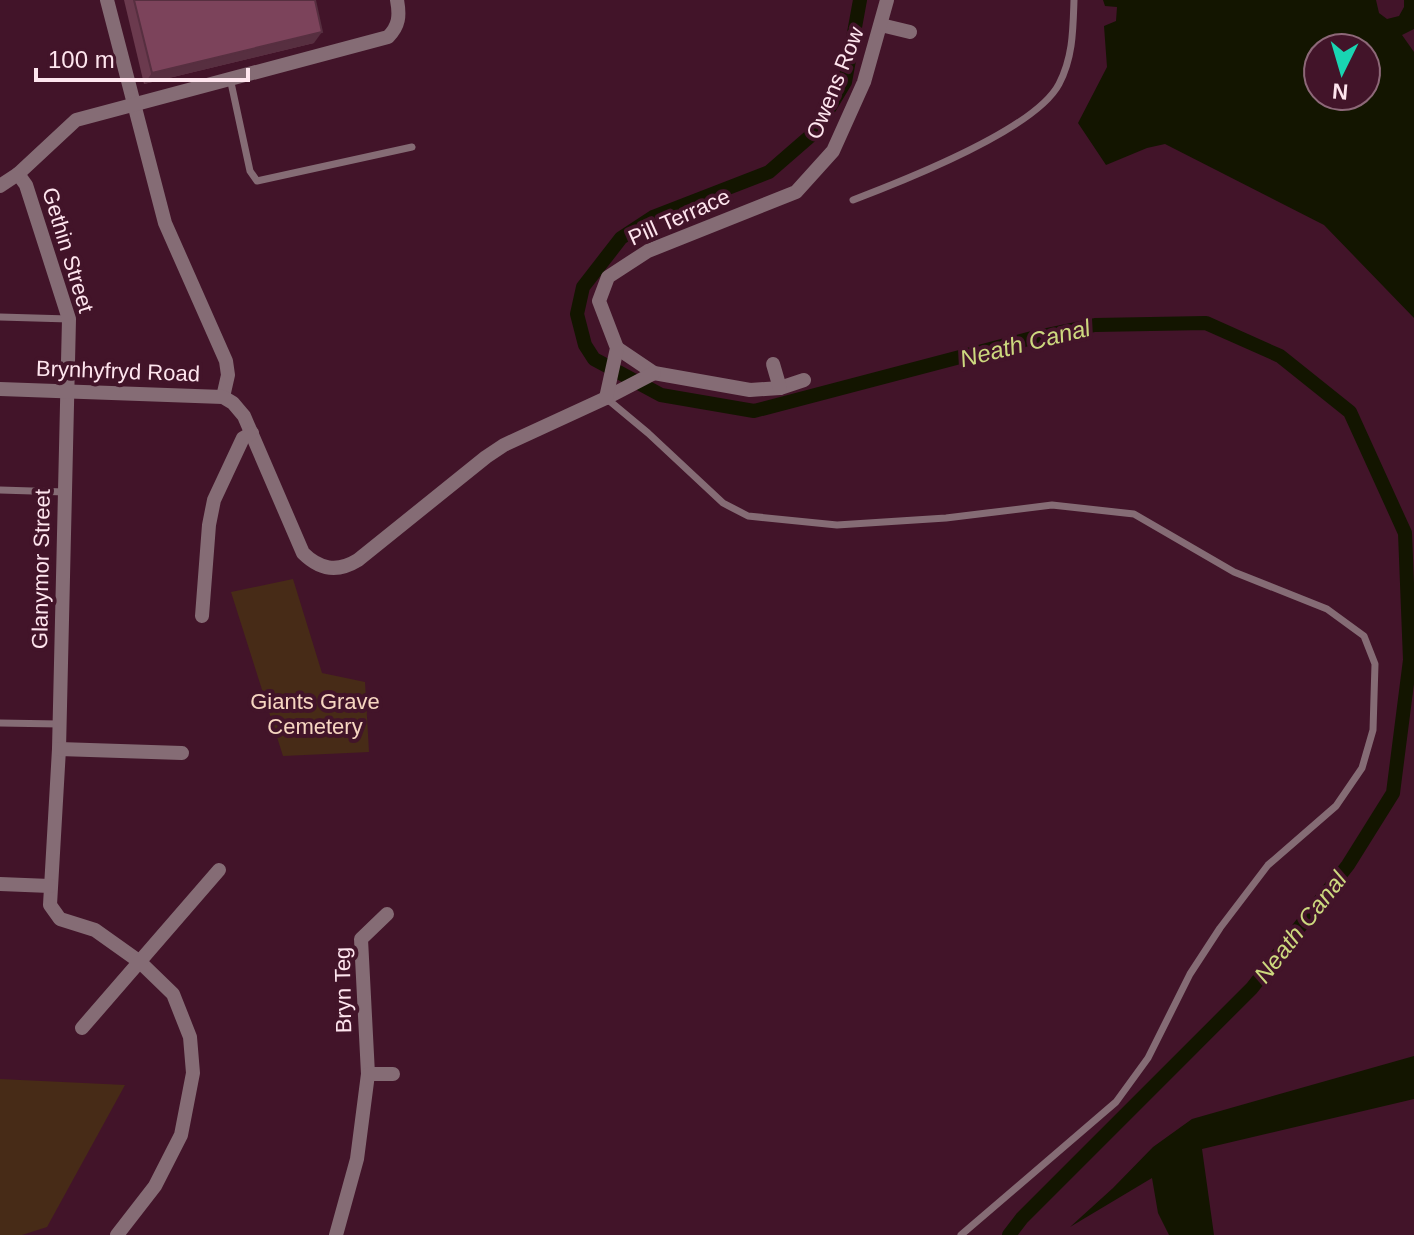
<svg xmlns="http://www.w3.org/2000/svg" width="1414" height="1235" font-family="Arial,sans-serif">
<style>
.green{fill:#472b17}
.water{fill:#131500;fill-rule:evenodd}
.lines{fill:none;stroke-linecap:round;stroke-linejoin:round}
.canal{stroke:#131500;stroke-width:14}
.lane{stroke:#856c75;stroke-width:7}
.street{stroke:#856c75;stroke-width:14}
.wall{fill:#6b3a4e}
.shaded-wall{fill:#572f40}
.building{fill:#7c435b;stroke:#572f40;stroke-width:2}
.labels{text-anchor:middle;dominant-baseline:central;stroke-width:8;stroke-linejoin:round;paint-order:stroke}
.street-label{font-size:22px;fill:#fee5ee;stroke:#421429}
.park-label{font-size:22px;fill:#f6d6c1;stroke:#421429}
.water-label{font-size:24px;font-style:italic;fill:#cdd97f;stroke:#421429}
</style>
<rect width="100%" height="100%" fill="#421429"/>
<g class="green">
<polygon points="293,579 322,673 365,682 369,752 283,756 231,592"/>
<polygon points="0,1079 125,1085 47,1227 22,1235 0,1235"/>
</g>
<g class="water">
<path d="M 1103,0 L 1376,0 L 1379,13 L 1387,19 L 1399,16 L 1404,7 L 1404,0 L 1414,0 L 1414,29 L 1402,35 L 1414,52 L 1414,318 L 1324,225 L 1165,144 L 1147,148 L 1106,165 L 1078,123 L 1107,67 L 1104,26 L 1116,21 L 1117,7 L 1105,6 ZM 1366,48 L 1366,96 L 1318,96 L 1318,48 Z"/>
<polygon points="1414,1056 1414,1099 1202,1149 1214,1235 1169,1235 1158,1213 1152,1178 1070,1227 1113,1188 1153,1147 1192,1119"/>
</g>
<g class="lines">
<polyline class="canal" points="860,0 845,82 815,132 769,172 653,217 621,238 583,287 577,314 585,345 594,359 661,395 754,411 1032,338 1095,325 1206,323 1280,356 1350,412 1405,533 1410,660 1393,793 1348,865 1252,988 1022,1218 1009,1235"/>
<g class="lane">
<polyline points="230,78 250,171 257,181 412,147"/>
<path d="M 853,200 C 903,181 1035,130 1059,84 C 1073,57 1073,30 1074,0"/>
<polyline points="0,317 69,319"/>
<polyline points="606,398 648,433 723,503 748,516 837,525 946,518 1052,505 1134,514 1234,572 1327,609 1364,636 1375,664 1373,730 1362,768 1336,806 1268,865 1220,928 1190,974 1148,1058 1116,1102 961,1235"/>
<polyline points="0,490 65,492"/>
<polyline points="0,723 59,724"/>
</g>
<g class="street">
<polyline points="107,0 165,223 226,361 228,375 223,397"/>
<polyline points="881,25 910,32"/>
<polyline points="18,174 26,185 69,319 59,749 50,905 60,919 95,930 140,962 173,994 190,1037 193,1073 181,1135 155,1186 117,1235"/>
<path d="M 0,186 L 18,174 L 76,120 L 388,37 C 399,26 400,16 397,0"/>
<polyline points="617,348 654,373 750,390 780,388 804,380"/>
<polyline points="773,364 780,388"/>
<path d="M 0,389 L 223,397 L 233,403 L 244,416 L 303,553 C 319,569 337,573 358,560 L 486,457 L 504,445 L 606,398 L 654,373"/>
<polyline points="606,398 617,348 599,301 608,277 648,251 796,192 833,151 864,82 887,0"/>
<polyline points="202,616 209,525 214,500 243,438 252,433"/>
<polyline points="59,749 182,753"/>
<polyline points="0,884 50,886"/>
<polyline points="82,1028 219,870"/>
<polyline points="368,1074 361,939 387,914"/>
<polyline points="336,1235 357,1159 368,1074 393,1074"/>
</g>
</g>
<polygon class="wall" points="124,0 315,0 314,43 144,84"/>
<polygon class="shaded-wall" points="322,32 314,43 144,84 152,73"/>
<polygon class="building" points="134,0 315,0 322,32 152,73"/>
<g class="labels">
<g class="street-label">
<text transform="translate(835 83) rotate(-68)">Owens Row</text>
<text transform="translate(679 217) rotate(-24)">Pill Terrace</text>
<text transform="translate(68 250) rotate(73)">Gethin Street</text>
<text transform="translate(118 371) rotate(2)">Brynhyfryd Road</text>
<text transform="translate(41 569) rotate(-89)">Glanymor Street</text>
<text transform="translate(343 990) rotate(-91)">Bryn Teg</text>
</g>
<g class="park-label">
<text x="315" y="701">Giants Grave<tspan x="315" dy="25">Cemetery</tspan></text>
</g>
<g class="water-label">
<text transform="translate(1025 343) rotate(-14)">Neath Canal</text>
<text transform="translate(1300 927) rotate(-52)">Neath Canal</text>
</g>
</g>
<g transform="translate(1342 72) rotate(185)"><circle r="38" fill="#421429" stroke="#8d6878" stroke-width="2"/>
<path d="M0-6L14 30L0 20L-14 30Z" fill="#19d5b2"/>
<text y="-12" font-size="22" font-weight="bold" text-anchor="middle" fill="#fee5ee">N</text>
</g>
<path d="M36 68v12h212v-12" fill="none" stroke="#fee5ee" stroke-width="4"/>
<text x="48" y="68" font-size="24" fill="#fee5ee" stroke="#421429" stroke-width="6" paint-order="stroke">100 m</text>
</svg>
